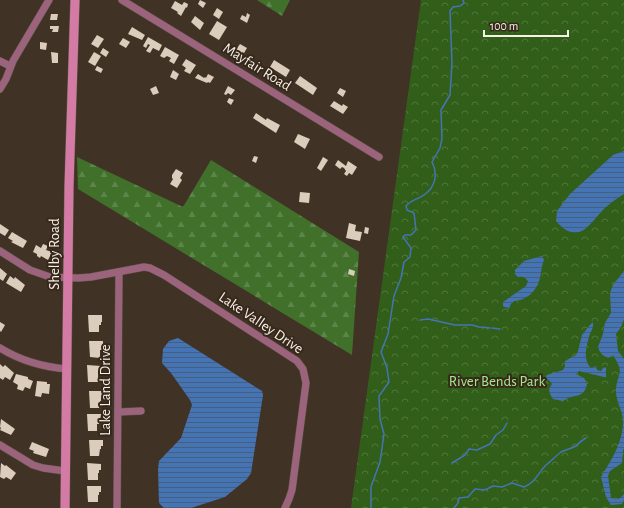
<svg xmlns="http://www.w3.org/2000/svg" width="624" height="508" font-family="'Alegreya Sans',sans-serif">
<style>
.forest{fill:url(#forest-firs)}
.park{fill:url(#park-crowns)}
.water{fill:url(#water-rules)}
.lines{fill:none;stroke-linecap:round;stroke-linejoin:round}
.stream{stroke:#4574b5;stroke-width:1.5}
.building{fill:#dcccbc}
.street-casing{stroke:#5e5145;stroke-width:8}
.secondary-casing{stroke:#5e5145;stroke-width:10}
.street{stroke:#9b647c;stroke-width:7}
.secondary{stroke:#d37ba4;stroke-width:9}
.labels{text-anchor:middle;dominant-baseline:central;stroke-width:4;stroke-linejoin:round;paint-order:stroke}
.street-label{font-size:15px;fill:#f9f0e8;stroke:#36291c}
.park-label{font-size:15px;fill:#a4e888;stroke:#36291c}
</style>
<defs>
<pattern id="forest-firs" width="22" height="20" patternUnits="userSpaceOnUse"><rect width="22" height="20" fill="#40702a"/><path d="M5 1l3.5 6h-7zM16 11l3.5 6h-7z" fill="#5c8549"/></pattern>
<pattern id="park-crowns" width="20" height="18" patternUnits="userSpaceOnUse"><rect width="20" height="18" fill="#315f19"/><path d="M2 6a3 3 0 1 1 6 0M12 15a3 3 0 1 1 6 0" fill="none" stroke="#50763a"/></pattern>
<pattern id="water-rules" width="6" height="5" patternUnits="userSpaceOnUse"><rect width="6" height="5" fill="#4574b5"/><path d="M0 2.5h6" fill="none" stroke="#485e7e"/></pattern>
</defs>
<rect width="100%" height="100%" fill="#403326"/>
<g class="forest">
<polygon points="257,0 290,0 282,16"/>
<polygon points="77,157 183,207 211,160 359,252 352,355 78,189"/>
</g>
<polygon class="park" points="421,0 624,0 624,508 351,508"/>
<g class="water">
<path d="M 624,151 L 624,194 C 618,198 611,202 606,207 C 600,212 587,231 579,232 C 569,234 562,228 556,221 L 557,211 L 570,194 L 613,155 Z"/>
<path d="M 542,256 L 544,260 C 540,269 542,280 535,289 C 532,294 526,298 520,300 C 517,301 514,300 512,303 C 510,304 510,307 509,309 L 503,306 L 503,302 L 526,286 L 528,281 C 525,277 523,276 518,277 L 515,274 L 515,270 L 524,261 Z"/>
<path d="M 624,271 L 624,319 L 621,327 L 616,334 L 618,351 L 624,359 L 624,448 L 623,451 L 622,463 L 610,471 L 608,476 L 611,498 C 617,500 620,499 624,494 L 624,500 L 622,504 L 611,505 L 606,497 L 601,477 C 612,459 624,441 623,418 C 621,408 615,398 616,388 C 619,370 624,373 613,355 L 609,358 C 602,356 600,353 598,347 L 603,334 L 605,323 L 611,313 L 610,293 L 613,285 Z"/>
<path d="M 593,322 C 594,329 590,331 589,337 C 586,347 583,360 591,368 L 596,366 L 597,370 L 601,371 L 604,367 L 606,367 L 606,377 L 604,377 L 579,371 L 576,374 L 584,378 L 587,384 C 584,400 573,393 563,401 L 553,399 C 550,394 547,390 552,384 L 549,380 L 545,378 L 547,375 L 563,370 L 565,366 L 565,361 L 576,355 L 578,351 L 582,335 L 590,325 Z"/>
<polygon points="178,338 257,388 262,391 263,395 251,473 247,479 225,497 191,508 164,508 159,503 158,469 159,461 181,438 192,405 190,400 171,373 162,363 163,349 169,341"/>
</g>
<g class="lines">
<g class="stream">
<polyline points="420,320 428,319 455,325 472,325 479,327 490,328"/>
<polyline points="492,328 500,329"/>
<polyline points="452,463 465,455 469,449 477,450 490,444 496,435 503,430 507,423"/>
<path d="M 371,508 L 371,487 L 380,462 L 384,434 L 380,419 L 379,396 L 389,382 L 387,368 L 381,352 L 388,334 L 394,296 L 401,278 L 404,262 L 410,257 L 411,248 L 403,237 L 405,235 L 411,235 L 416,230 L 414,213 L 407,210 L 406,206 C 411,200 418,199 424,195 C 436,187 438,173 432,162 L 440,148 L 442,139 L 441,110 L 450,95 L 452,63 L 450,11 L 453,7 L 460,6 L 464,3 L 463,0"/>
<path d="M 454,508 L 458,503 L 459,498 L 468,497 L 475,489 L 485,490 L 493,486 L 502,487 L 512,483 L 524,487 C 536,482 538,473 546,465 C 550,462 557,455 561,452 C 565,450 571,449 576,446 C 579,443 582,440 586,438"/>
</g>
</g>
<g class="building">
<polygon points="200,0 206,3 203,8 198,4"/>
<polygon points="175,1 182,5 184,2 188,4 187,8 186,7 181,16 177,13 178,12 171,8"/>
<polygon points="217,8 223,12 219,19 213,15"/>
<polygon points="247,13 250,15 247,23 240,19 242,15 246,17"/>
<polygon points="51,14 58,14 57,20 50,20"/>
<polygon points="195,16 204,23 200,30 191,22"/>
<polygon points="217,21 227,27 219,40 209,34"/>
<polygon points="50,26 59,26 58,32 52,32 53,29 50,29"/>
<polygon points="132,27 145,35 142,40 128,34"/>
<polygon points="97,35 104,39 98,48 91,44"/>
<polygon points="148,37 162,45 159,51 153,48 150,53 146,51 150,45 148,44 146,48 143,46"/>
<polygon points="123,38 130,42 126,48 119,44"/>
<polygon points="40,42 47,43 46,50 40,49"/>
<polygon points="240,44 247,48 244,53 242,52 241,54 235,51"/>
<polygon points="165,47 179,55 174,64 169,61 171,58 167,56 164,58 160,56"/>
<polygon points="103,48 109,52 106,57 100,53"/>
<polygon points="51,52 58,53 58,63 52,63"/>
<polygon points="94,52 101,56 95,66 88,62"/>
<polygon points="186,59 196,65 190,74 184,71 186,68 182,65"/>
<polygon points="274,60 290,70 286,77 270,67"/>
<polygon points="97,66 103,69 101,73 95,70"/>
<polygon points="173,70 179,74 176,80 170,77"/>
<polygon points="198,74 204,78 205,77 206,78 208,74 214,77 210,83 208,82 207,83 195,78"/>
<polygon points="300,76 317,88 313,95 295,83"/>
<polygon points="156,86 159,93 153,95 150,89"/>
<polygon points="228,86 235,90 231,95 228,93 226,95 224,94"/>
<polygon points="340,88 346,91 343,97 337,93"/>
<polygon points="229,98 234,100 231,105 227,102"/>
<polygon points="334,101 342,106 343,104 348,107 343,114 330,106"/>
<polygon points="256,113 266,120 267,118 280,125 276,133 253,118"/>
<polygon points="298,134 310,139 305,149 294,142"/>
<polygon points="254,156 258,157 256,163 252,161"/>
<polygon points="323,157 328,160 321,171 317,168"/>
<polygon points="338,160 346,166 348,161 357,167 352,175 349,173 347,176 344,174 346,171 344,168 342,167 340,169 335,165"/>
<polygon points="176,169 183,173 180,178 182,180 177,188 170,184 173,179 172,178 172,175"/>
<polygon points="300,192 310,193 309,203 299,202"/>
<polygon points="349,223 356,225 355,231 362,232 360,241 346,238"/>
<polygon points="0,224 9,230 5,236 0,233"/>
<polygon points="365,227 369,228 368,234 364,233"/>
<polygon points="12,232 27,241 23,248 11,242 13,241 8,238"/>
<polygon points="43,244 48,246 46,250 52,252 48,260 41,256 40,258 37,256 37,254 33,252 36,245 41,248"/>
<polygon points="0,268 7,274 3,281 0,279"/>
<polygon points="349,269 355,271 354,276 348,274"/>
<polygon points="10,276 14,279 15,277 25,285 21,292 6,283"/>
<polygon points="88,315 102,315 102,322 101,322 101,325 99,325 99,332 89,332"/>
<polygon points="0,322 5,325 1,332 0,331"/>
<polygon points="89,341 103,341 103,347 102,347 102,350 100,350 100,358 90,357"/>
<polygon points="0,364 3,367 5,365 14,373 10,380 5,377 3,380 0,378"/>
<polygon points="87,365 101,366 101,372 99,372 99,375 98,375 98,382 88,382"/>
<polygon points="16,374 28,377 28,379 33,381 30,389 25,387 23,391 17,389 18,385 13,382"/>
<polygon points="37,381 47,382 47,384 50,384 49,394 42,393 41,397 35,396"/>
<polygon points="89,391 103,391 103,398 101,398 101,401 100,401 99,408 90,408"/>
<polygon points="87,414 101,414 100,421 99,421 99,424 97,424 97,431 88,431"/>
<polygon points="1,419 15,429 11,435 0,430 1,428 0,427"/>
<polygon points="89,440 103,440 103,446 101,446 101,449 100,449 99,456 90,456"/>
<polygon points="32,442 49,449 46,457 33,453 34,451 29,449"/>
<polygon points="1,463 5,466 6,465 16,473 11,480 6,477 4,479 0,477"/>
<polygon points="87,463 101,464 101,470 99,470 99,473 98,473 98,480 88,480"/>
<polygon points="87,486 101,486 101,492 99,492 99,495 98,495 98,502 88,502"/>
</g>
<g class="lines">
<defs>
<g id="street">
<polyline points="122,0 379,157"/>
<polyline points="0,61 10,66"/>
<polyline points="0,89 6,79 13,61 49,0"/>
<polyline points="0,251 30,270 50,277 78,278 91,277 144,267 150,268 164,275 297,361 303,369 306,383 292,490 289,499 285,508"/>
<path d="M 0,348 C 21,361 42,367 67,369"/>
<polyline points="118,412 141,411"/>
<polyline points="0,445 33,465 43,468 65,471"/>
<polyline points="117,508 119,272"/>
</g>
<polyline id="secondary" points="65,508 69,186 75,0"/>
</defs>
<use href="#street" class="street-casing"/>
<use href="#secondary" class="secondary-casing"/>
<use href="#street" class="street"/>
<use href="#secondary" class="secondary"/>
</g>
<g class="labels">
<g class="street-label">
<text transform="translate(257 67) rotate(32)">Mayfair Road</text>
<text transform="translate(54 254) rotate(-90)">Shelby Road</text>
<text transform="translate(261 323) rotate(34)">Lake Valley Drive</text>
<text transform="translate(105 390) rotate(-90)">Lake Land Drive</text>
</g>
<g class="park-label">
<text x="497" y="381">River Bends Park</text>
</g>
</g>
<path d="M484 30v6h84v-6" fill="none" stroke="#f9f0e8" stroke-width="2"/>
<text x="490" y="30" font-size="12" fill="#f9f0e8" stroke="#36291c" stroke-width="3" paint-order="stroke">100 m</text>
</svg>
